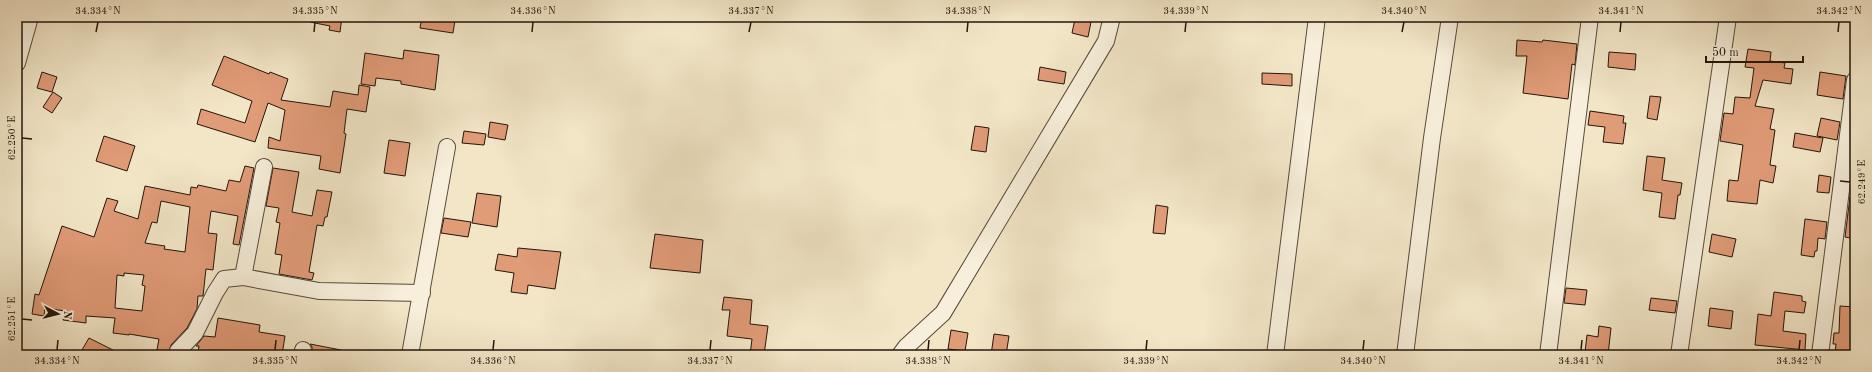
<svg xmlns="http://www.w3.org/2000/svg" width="1872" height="372" font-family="'Old Standard TT',serif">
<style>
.building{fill:#e09b77;stroke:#23150b;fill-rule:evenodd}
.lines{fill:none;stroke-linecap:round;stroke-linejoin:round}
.street-casing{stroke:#57493a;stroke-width:18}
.street{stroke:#f7efdb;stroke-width:16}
.ticks{fill:none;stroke:#23150b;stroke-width:1.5}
.neatline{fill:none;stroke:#23150b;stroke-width:1.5}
.ticks-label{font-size:10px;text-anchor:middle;fill:#23150b}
</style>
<rect width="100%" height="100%" fill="#f2e6c7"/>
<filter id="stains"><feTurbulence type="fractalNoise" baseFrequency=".005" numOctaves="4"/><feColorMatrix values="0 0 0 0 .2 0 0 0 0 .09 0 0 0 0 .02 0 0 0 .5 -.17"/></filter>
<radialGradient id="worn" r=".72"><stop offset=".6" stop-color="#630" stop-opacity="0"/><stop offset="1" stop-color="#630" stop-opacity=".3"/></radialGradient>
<g class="building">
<polygon points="310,17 342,17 340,32 329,30 330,26 310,22"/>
<polygon points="422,17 455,20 453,33 420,28"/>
<polygon points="1075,19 1091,22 1088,37 1072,33"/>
<polygon points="1517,40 1542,42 1543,40 1577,44 1575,65 1572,64 1568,99 1523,93 1527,56 1516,56"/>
<polygon points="1748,49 1771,52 1770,61 1785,63 1784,68 1793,69 1791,84 1763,80 1755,106 1774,109 1770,129 1775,130 1770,165 1776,166 1773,183 1760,180 1757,204 1727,201 1729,180 1738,181 1743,145 1720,141 1724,113 1733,114 1735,97 1750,98 1754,68 1745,67"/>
<polygon points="404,50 439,55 435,90 401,84 401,81 376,78 375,86 361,84 365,53 403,59"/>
<polygon points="1609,52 1636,54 1635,70 1608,67"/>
<polygon points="224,56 269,74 270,72 288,79 281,100 330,107 333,91 358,95 359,85 370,87 366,112 347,109 344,133 346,134 340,173 319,169 321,156 268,148 269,137 280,141 285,110 268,103 255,142 197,124 201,109 245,123 252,101 212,85"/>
<polygon points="1040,67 1066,72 1064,84 1038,80"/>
<polygon points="42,72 57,77 52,92 37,88"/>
<polygon points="1820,72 1846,76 1843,99 1817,95"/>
<polygon points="1262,73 1292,74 1292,86 1262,84"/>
<polygon points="53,92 62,98 52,113 43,107"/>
<polygon points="1650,96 1661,97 1657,120 1647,118"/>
<polygon points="1590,111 1624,116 1623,123 1626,123 1623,144 1603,142 1605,127 1588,125"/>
<polygon points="1821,118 1840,122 1837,140 1817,136"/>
<polygon points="490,122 508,125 505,140 488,137"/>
<polygon points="975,126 989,128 986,152 971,150"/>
<polygon points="464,131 486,134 484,145 462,143"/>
<polygon points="1795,133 1823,138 1820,152 1793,147"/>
<polygon points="104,136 135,146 127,171 96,161"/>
<polygon points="389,140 410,143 405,176 384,173"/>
<polygon points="1647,156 1665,158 1662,180 1682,183 1680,195 1678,195 1675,219 1659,217 1662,193 1643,190"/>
<path d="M 245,166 L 254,168 L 239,245 L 233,244 L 238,216 L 211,211 L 208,233 L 217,234 L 213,270 L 206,269 L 203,296 L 198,296 L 197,309 L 187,328 L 171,345 L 168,355 L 156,355 L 159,339 L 129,334 L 129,335 L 113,333 L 115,318 L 86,316 L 86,323 L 63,320 L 65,311 L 45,308 L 44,316 L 32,314 L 35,294 L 39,295 L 62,226 L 94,237 L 107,198 L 118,201 L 114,211 L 138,219 L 145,186 L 190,195 L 191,187 L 197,188 L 198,185 L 226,191 L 229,180 L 240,182 ZM 161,201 L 190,207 L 185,252 L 164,249 L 165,246 L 145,243 L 152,222 L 157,223 ZM 124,273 L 144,275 L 142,285 L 145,286 L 142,311 L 115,308 L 117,275 L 124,276 Z"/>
<polygon points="273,168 299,172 292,212 312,216 317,190 332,192 327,217 325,217 323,226 317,225 309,272 314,273 312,280 279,274 282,255 275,254 280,223 276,222 279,208 266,206"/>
<polygon points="1819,175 1831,177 1829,193 1817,192"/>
<polygon points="477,193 501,196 497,227 472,223"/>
<polygon points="1850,197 1855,198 1855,239 1845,237"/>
<polygon points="1156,205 1168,207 1165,234 1153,233"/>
<polygon points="444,218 471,222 468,237 441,233"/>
<polygon points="1805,219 1827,222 1825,239 1818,238 1817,251 1815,251 1814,257 1801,255"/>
<polygon points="655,234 703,240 700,273 650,268"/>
<polygon points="1712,234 1736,239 1732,257 1709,252"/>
<polygon points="518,248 561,252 555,289 528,285 527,294 511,292 514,273 495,270 498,254 517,257"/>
<polygon points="1566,288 1587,290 1585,305 1564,303"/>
<polygon points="1774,292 1802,296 1802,301 1806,302 1804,313 1785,311 1783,331 1806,334 1805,350 1755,345 1758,314 1771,316"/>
<polygon points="724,297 752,300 750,324 768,326 764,355 750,355 752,339 727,336 730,310 722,310"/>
<polygon points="1651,298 1677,301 1675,313 1649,310"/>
<polygon points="1840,306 1855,307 1853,355 1835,355 1836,344 1833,344 1834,333 1839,333"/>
<polygon points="1710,308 1733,311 1731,329 1708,326"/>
<polygon points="218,318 260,325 259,332 285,336 282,355 209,355 209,353 198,352 199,346 196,346 204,336 215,337"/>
<polygon points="1599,326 1611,328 1608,355 1585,352 1587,335 1598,337"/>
<polygon points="951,330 968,333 965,351 948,349"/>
<polygon points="994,334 1009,336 1006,355 991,355"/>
<polygon points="89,338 123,355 79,355"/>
<polygon points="310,344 341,350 341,355 312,355 312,347"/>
</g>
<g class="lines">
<defs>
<g id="street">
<polyline points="17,63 30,17"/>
<polyline points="243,277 264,167"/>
<polyline points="177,355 178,351 195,333 215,293 224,279 243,277 319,291 422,293"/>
<polyline points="302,355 303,350"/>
<polyline points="410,355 447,147"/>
<polyline points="900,355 906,347 943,313 1106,41 1112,17"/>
<polyline points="1275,355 1317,17"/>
<polyline points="1405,355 1432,138 1450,17"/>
<polyline points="1548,355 1590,17"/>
<polyline points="1679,355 1728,17"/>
<polyline points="1820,355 1855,80"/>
</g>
</defs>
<use href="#street" class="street-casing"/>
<use href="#street" class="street"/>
</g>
<path class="ticks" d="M 96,32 L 98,22M 314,32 L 315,22M 532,32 L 533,22M 749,32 L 751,22M 967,32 L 968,22M 1185,32 L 1186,22M 1402,32 L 1404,22M 1620,32 L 1621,22M 1838,32 L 1839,22M 22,138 L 32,139M 1840,181 L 1850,182M 22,319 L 32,320M 57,350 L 58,340M 275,350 L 276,340M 493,350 L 494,340M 710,350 L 711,340M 928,350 L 929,340M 1146,350 L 1147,340M 1363,350 L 1364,340M 1581,350 L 1582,340M 1799,350 L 1800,340"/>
<rect width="1872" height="372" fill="none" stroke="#f2e6c7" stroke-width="44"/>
<g transform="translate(58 314) rotate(97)" stroke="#f7efdb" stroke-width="3" paint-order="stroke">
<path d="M0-3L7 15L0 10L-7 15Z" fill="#23150b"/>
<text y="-6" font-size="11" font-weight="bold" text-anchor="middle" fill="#23150b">N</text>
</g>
<path d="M1706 56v6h97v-6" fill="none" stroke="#23150b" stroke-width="2"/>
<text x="1712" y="56" font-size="12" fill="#23150b" stroke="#f7efdb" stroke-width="3" paint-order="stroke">50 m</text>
<rect x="22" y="22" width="1828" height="328" class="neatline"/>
<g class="ticks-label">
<text x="98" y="14">34.334°N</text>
<text x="315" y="14">34.335°N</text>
<text x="533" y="14">34.336°N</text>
<text x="751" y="14">34.337°N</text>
<text x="968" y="14">34.338°N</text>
<text x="1186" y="14">34.339°N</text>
<text x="1404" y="14">34.340°N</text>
<text x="1621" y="14">34.341°N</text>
<text x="1839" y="14">34.342°N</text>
<text transform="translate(11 138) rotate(-90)" y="4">62.250°E</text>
<text transform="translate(1861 182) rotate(-90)" y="4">62.249°E</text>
<text transform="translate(11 319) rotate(-90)" y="4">62.251°E</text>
<text x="57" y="364">34.334°N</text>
<text x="275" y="364">34.335°N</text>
<text x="493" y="364">34.336°N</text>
<text x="710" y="364">34.337°N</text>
<text x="928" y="364">34.338°N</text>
<text x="1146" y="364">34.339°N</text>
<text x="1363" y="364">34.340°N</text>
<text x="1581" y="364">34.341°N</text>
<text x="1799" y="364">34.342°N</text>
</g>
<rect width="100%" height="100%" filter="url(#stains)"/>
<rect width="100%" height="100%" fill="url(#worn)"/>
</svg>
